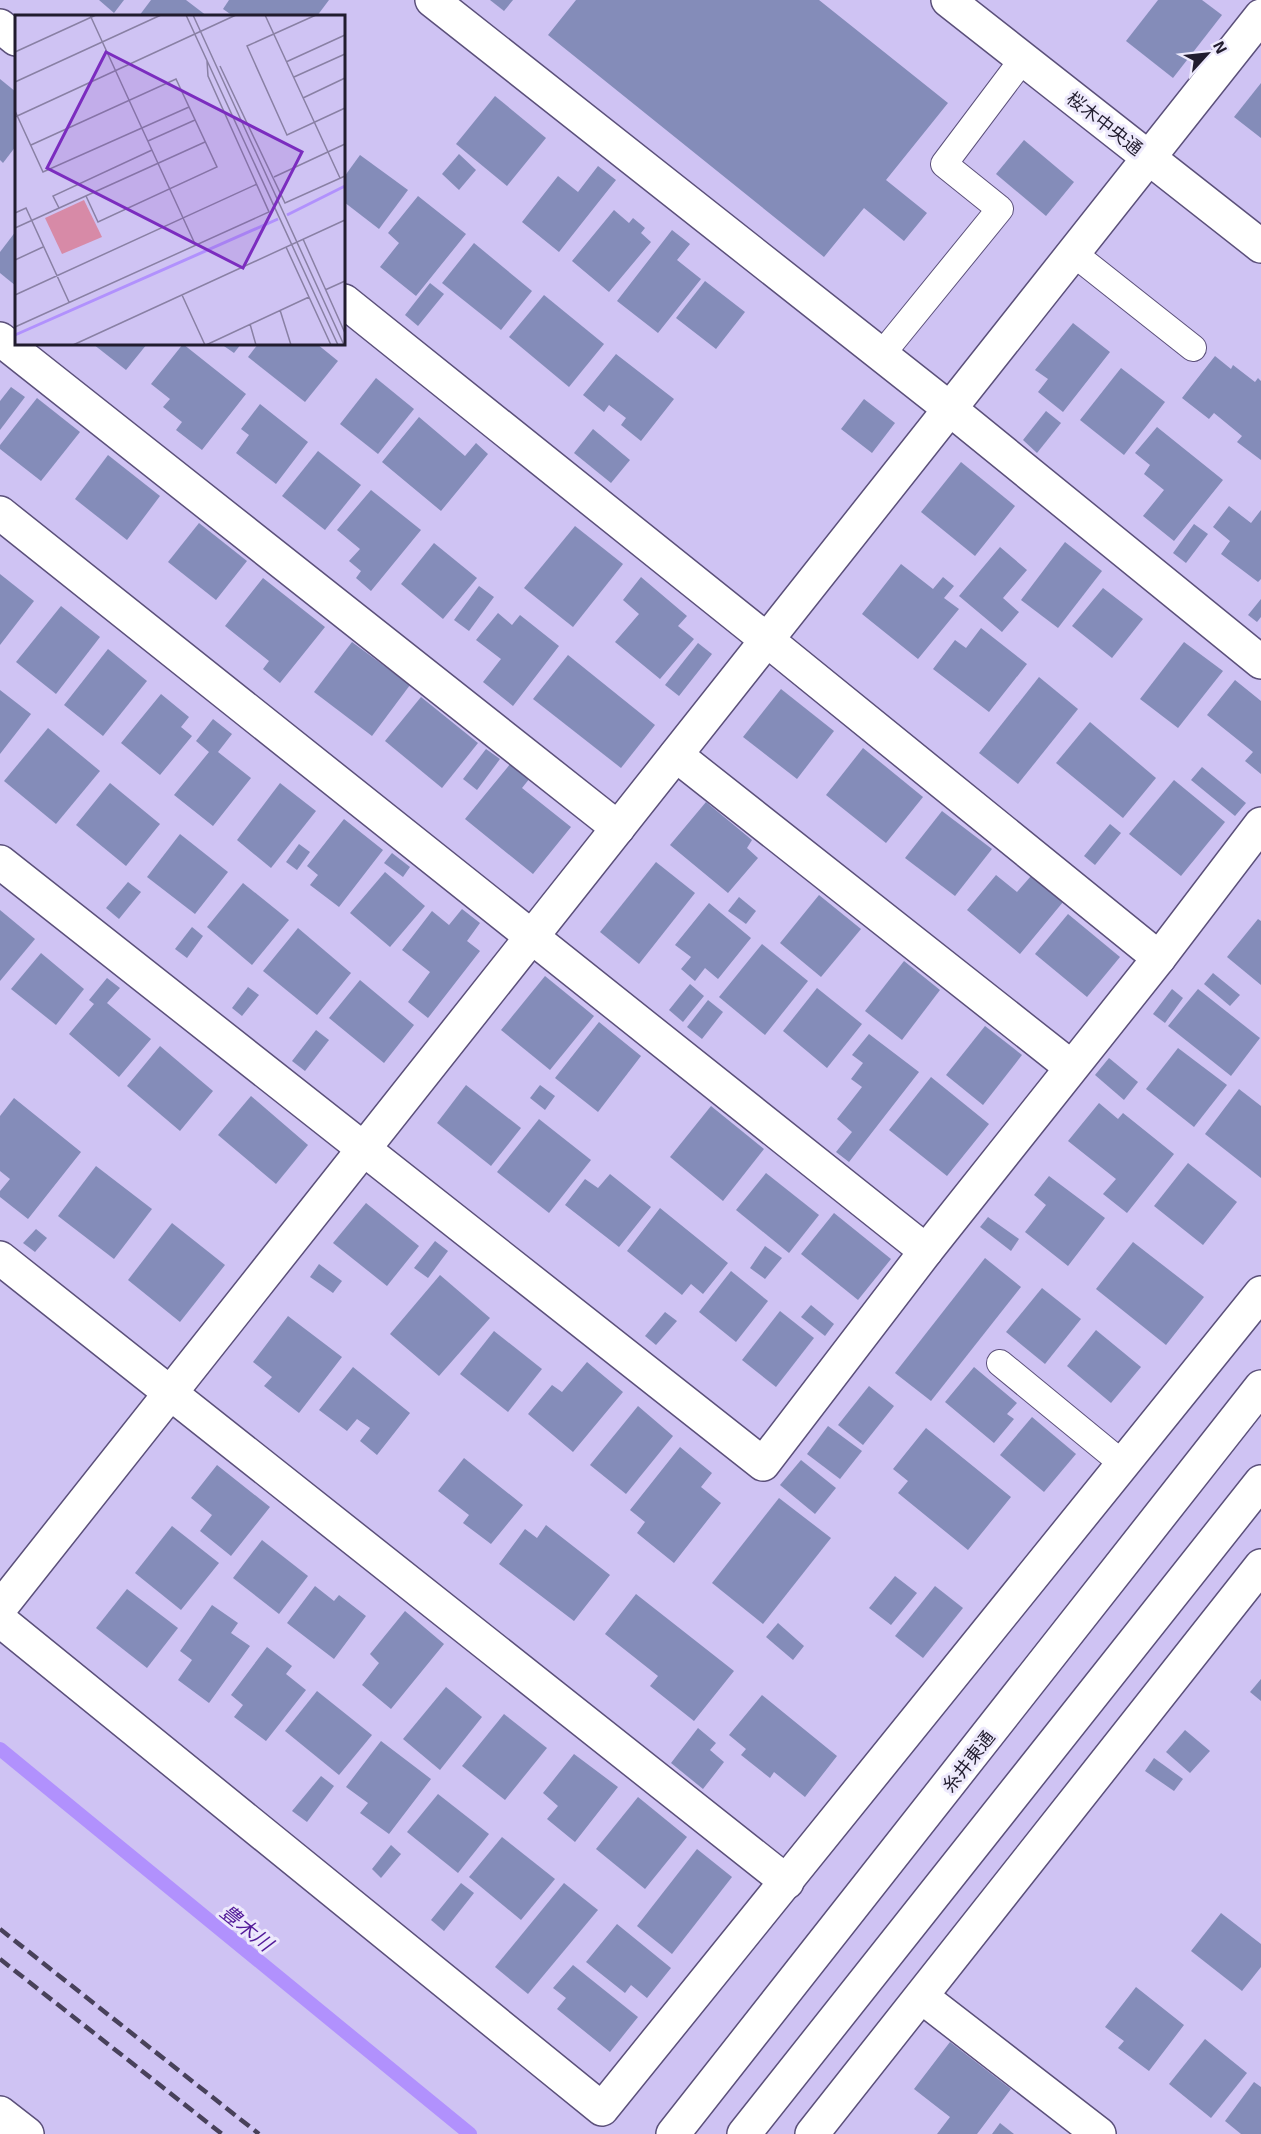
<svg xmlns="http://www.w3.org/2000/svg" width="1261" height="2134" font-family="'Exo 2','Noto Sans JP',sans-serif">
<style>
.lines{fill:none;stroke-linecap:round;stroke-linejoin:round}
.stream{stroke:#b191fd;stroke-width:14}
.building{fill:#848cb9}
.lane-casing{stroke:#5b507a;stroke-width:28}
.street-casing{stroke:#5b507a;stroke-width:36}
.secondary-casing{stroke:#5b507a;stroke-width:36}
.lane{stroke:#fff;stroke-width:26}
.street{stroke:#fff;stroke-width:33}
.secondary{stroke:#fff;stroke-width:33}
.rail{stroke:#48415a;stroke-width:4.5;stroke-dasharray:12 6;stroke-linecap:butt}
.labels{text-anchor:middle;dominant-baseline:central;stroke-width:6;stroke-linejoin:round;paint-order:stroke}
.street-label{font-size:18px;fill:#211c2e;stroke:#ede9fc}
.water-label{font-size:20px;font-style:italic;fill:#511998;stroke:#ede9fc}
.inset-river{fill:none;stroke:#b191fd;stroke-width:3}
.inset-road{fill:none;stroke:#8980a4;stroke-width:1.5}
.view{fill:#7b2cbf;fill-opacity:0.15;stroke:#7b2cbf;stroke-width:3}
.inset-edge{fill:none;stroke:#211c2e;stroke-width:3}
</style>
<rect width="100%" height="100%" fill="#cfc3f3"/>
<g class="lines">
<polyline class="stream" points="0,1749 470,2134"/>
</g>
<g class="building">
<polygon points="99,0 124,0 114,13"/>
<polygon points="151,0 186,0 207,16 139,16"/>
<polygon points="229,0 329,0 317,16 233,16 223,9"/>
<polygon points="490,0 513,0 504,11"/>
<polygon points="576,0 819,0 948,103 886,180 927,213 904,241 864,208 824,257 548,35"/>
<polygon points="1158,0 1202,0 1222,15 1173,78 1126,41"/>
<polygon points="0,79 16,92 16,146 3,163 0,160"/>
<polygon points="1261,83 1261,138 1234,117"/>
<polygon points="495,96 546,138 507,186 456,144"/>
<polygon points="1024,140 1074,182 1046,216 996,174"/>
<polygon points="459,154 476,170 459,190 442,174"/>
<polygon points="360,155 408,190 379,229 344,202 344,177"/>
<polygon points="598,166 616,180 559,252 522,222 558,176 578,192"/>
<polygon points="418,196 466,234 416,296 380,267 399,243 388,233"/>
<polygon points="614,210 629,223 633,218 645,228 641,233 651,242 609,292 572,261"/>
<polygon points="672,230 690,244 677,260 701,279 658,333 617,301"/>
<polygon points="16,231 16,286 0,273 0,252"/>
<polygon points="474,243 532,291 501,330 442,283"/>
<polygon points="705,281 745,312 716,349 676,318"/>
<polygon points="430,283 444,294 418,326 405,315"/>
<polygon points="544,295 604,344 569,387 509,337"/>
<polygon points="1073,323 1110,352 1063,412 1038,392 1048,379 1035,370"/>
<polygon points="93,344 147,344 126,370"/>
<polygon points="183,344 246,394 202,450 176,430 182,422 163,407 170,399 151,384"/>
<polygon points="221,344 241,344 234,353"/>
<polygon points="258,344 317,344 338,361 305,402 248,357"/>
<polygon points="616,354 674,399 641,441 621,425 626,418 609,405 604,412 583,395"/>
<polygon points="1215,356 1231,369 1233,365 1255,382 1258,378 1261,381 1261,460 1237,442 1242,436 1214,413 1209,419 1182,398"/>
<polygon points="1121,368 1165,402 1124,455 1080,420"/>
<polygon points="376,378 414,409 378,454 340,424"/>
<polygon points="11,387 25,397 0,430 0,401"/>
<polygon points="37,398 80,432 41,481 0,449 0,445"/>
<polygon points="864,399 895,423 872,453 841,429"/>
<polygon points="260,404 308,442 276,484 236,453 249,435 241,429"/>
<polygon points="1046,411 1061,423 1037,453 1023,440"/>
<polygon points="419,417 465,456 476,443 488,454 441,511 382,462"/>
<polygon points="1157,427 1223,480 1174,541 1143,516 1164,490 1144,474 1150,465 1135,453"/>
<polygon points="593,429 630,460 611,483 574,453"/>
<polygon points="318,451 361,485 325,530 282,496"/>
<polygon points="108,455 160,496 127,540 75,499"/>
<polygon points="961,462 1015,506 975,556 921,512"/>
<polygon points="371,490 421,530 371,591 356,578 361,571 349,561 360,549 337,530"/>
<polygon points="1229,506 1251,523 1261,510 1261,579 1258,582 1221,554 1230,541 1213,527"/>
<polygon points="199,523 247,561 216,600 168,562"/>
<polygon points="1194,524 1208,534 1186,563 1173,553"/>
<polygon points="575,526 623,564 573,627 524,588"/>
<polygon points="1065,542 1102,571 1058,628 1021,600"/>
<polygon points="434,543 477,578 443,619 401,584"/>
<polygon points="1000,547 1027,570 1003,598 1019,612 1002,632 959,596"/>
<polygon points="901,564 933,589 943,577 954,586 944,598 959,609 918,659 862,614"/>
<polygon points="0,574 34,601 0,645"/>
<polygon points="641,577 687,616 678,626 694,639 660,679 615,642 639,614 623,600"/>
<polygon points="263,578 325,627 280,683 263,669 269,661 225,626"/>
<polygon points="479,586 494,597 469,631 454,620"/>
<polygon points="1103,588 1143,619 1112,658 1072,626"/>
<polygon points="1261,599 1261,617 1257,622 1248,615"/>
<polygon points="61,606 100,637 56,694 16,662"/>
<polygon points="498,613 512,625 520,615 559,646 513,706 483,682 501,659 476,640"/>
<polygon points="981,628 1027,664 989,712 933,669 955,640 966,648"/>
<polygon points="352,642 410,685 372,736 314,692"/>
<polygon points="1184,642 1223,671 1178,728 1140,699"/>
<polygon points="698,643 712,654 679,696 665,685"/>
<polygon points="108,649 147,681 103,736 64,705"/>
<polygon points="568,655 655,725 621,768 533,699"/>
<polygon points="1039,677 1078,709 1018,784 979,753"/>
<polygon points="1235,680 1261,701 1261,774 1245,761 1253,752 1207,715"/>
<polygon points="781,689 834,731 797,779 743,737"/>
<polygon points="0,690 31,714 0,754"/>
<polygon points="161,694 189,717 181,727 192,736 160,775 121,743"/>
<polygon points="421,697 478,743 442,788 385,741"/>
<polygon points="213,719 232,734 218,752 251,778 213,826 174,795 209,752 196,741"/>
<polygon points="1090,722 1156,778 1123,818 1056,763"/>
<polygon points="48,728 100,771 56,824 4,781"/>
<polygon points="863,748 923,797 886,843 826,795"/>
<polygon points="486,749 500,759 477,790 463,779"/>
<polygon points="511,763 530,778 522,788 571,827 533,874 465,819"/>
<polygon points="1202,767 1246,803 1235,816 1191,780"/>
<polygon points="1174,780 1225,822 1181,876 1129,834"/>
<polygon points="110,783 160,824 126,866 76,825"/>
<polygon points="280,783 316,811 271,868 237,840"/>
<polygon points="706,802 752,840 747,848 758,858 728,893 670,845"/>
<polygon points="942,811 992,849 955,896 905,858"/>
<polygon points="344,819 383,850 339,907 310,885 318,875 307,866"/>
<polygon points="1110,824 1121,833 1095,865 1084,856"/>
<polygon points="180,834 228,872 195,914 147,877"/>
<polygon points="299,844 310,852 297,870 286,862"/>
<polygon points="392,853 410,867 403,877 384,863"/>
<polygon points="656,862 695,893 639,964 600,932"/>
<polygon points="385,872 425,906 390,947 350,913"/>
<polygon points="996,875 1017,892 1031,876 1063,902 1020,954 967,910"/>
<polygon points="128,882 141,892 119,919 106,908"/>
<polygon points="243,883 289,920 252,965 207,927"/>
<polygon points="819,895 861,929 821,977 780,943"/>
<polygon points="739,897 756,911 746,924 728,911"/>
<polygon points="709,903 751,938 718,979 705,968 695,981 681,969 691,957 675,945"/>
<polygon points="462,909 480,923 467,941 480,951 428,1018 408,1002 430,972 402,950 432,911 449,925"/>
<polygon points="0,910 35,939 0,981"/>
<polygon points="1068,914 1120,957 1087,997 1035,954"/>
<polygon points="1258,919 1261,921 1261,985 1227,957"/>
<polygon points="192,927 203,936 187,958 175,949"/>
<polygon points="298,928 351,973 317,1015 263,971"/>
<polygon points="762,944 808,981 765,1035 719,997"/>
<polygon points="41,953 84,989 56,1025 11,989"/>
<polygon points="904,961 940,990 902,1040 865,1011"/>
<polygon points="1213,973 1240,995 1230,1006 1204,984"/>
<polygon points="545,976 594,1016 550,1070 501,1030"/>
<polygon points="107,978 120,988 107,1003 151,1039 119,1077 69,1034 94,1004 89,1000"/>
<polygon points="360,980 414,1025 384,1063 329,1018"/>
<polygon points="690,984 704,996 683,1022 669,1010"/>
<polygon points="248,987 259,995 242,1016 232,1008"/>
<polygon points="817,988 862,1024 827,1068 783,1031"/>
<polygon points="1172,989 1183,998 1165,1023 1153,1014"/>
<polygon points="1198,989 1260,1038 1231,1076 1168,1026"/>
<polygon points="708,1000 723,1012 702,1039 687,1027"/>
<polygon points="599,1022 641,1056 598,1112 555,1078"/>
<polygon points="985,1026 1022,1055 983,1105 946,1075"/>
<polygon points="316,1030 329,1040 305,1071 292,1061"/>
<polygon points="869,1034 919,1072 849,1162 836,1152 852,1132 837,1119 862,1087 851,1079 863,1063 852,1055"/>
<polygon points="160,1046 213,1091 180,1131 127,1086"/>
<polygon points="1178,1048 1227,1085 1194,1127 1146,1089"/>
<polygon points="1109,1058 1138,1082 1124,1100 1095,1075"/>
<polygon points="931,1077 989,1124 947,1176 889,1130"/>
<polygon points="466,1085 521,1128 491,1166 437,1123"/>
<polygon points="540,1085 555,1096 545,1110 530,1098"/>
<polygon points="1239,1089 1261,1106 1261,1178 1205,1134"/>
<polygon points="251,1096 308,1145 276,1184 218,1135"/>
<polygon points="14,1098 81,1152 28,1219 0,1197 0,1191 10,1179 0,1171 0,1116"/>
<polygon points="1099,1103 1118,1119 1123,1113 1174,1154 1127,1213 1103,1194 1116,1179 1068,1141"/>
<polygon points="711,1106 764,1149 723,1201 670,1157"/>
<polygon points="539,1119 591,1160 549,1213 497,1172"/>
<polygon points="1188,1163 1237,1202 1203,1245 1154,1206"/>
<polygon points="96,1166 152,1209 114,1259 58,1216"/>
<polygon points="766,1173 819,1215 789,1253 736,1210"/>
<polygon points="610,1174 651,1207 619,1247 565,1205 585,1179 598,1188"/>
<polygon points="1049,1176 1105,1218 1068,1266 1025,1232 1046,1205 1034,1195"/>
<polygon points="366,1203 419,1246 387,1286 333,1243"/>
<polygon points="660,1208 728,1263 703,1294 691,1284 682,1295 627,1251"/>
<polygon points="834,1213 891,1259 858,1300 801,1254"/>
<polygon points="988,1217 1019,1239 1011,1251 980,1227"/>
<polygon points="172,1223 225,1265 180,1322 128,1280"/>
<polygon points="36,1229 47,1238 35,1252 23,1243"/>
<polygon points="435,1241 448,1251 428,1278 414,1268"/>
<polygon points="1133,1242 1204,1297 1166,1345 1096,1289"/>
<polygon points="765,1246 782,1258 765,1279 750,1268"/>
<polygon points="985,1258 1021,1287 931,1401 895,1373"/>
<polygon points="319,1264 342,1281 333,1293 310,1277"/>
<polygon points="731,1271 768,1301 736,1342 699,1312"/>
<polygon points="440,1275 490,1318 439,1376 390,1334"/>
<polygon points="1042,1288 1081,1319 1045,1364 1006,1332"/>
<polygon points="811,1305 834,1324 825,1336 801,1317"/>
<polygon points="780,1311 814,1338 776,1387 742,1360"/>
<polygon points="665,1312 677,1321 656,1345 645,1336"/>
<polygon points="288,1316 342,1357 299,1413 264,1386 272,1377 253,1362"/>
<polygon points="1096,1330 1141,1367 1111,1403 1067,1366"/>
<polygon points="494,1331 542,1369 508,1412 460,1374"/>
<polygon points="587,1362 623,1392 573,1452 528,1414 552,1385 562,1392"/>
<polygon points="353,1367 410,1413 377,1455 360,1441 370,1428 357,1419 347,1431 319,1410"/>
<polygon points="974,1367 1017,1403 1007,1414 1014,1419 994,1443 945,1402"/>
<polygon points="869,1386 894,1406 863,1445 838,1425"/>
<polygon points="638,1406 673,1436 626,1494 590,1465"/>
<polygon points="1032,1417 1076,1454 1044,1492 1000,1455"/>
<polygon points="828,1426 862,1451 840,1479 807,1454"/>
<polygon points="926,1428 1011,1497 968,1550 898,1493 908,1481 893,1469"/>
<polygon points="680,1447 712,1473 701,1487 721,1503 674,1563 637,1533 645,1522 630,1510"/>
<polygon points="464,1458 523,1505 491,1544 463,1523 469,1515 438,1491"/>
<polygon points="801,1460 836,1488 815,1514 780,1485"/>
<polygon points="217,1465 270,1507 231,1556 200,1531 212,1515 191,1498"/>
<polygon points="779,1498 831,1538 763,1624 712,1583"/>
<polygon points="546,1525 610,1575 574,1621 499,1564 525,1529 537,1538"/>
<polygon points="172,1526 219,1563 181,1610 135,1573"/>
<polygon points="262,1540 308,1576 279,1614 233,1578"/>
<polygon points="895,1576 917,1593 891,1625 869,1608"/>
<polygon points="315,1586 334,1601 339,1595 366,1616 334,1659 287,1623"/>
<polygon points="935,1586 963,1608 923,1658 895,1636"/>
<polygon points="127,1589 178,1628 147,1668 96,1628"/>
<polygon points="636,1594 734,1671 694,1721 650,1686 658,1676 605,1634"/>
<polygon points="212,1605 238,1623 231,1633 250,1646 209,1703 178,1680 192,1660 180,1651"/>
<polygon points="405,1611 444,1644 391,1709 362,1685 379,1663 370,1654"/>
<polygon points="778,1623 804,1646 793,1660 766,1637"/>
<polygon points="267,1647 292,1666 286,1674 306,1690 266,1741 234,1717 243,1705 231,1695"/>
<polygon points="1261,1679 1261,1701 1250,1692"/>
<polygon points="446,1687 482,1717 440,1770 403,1739"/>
<polygon points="317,1691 372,1735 339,1775 285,1731"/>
<polygon points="762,1695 837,1756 805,1797 774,1772 770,1778 741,1755 746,1749 729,1735"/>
<polygon points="504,1714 547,1748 505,1800 462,1766"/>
<polygon points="698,1728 716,1743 710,1750 724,1762 703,1789 671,1763"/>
<polygon points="1185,1730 1210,1751 1190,1773 1166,1752"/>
<polygon points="381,1741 431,1779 389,1834 360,1813 368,1803 346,1787"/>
<polygon points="574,1754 618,1787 575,1842 547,1819 558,1806 543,1793"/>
<polygon points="1154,1758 1183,1779 1174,1791 1145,1771"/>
<polygon points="321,1776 334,1786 307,1822 292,1811"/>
<polygon points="438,1794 489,1834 458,1873 407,1832"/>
<polygon points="638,1797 687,1837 645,1889 596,1849"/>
<polygon points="502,1837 555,1879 521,1920 469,1877"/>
<polygon points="391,1845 401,1854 381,1878 372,1869"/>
<polygon points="697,1849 732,1877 672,1954 637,1926"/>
<polygon points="461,1883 474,1893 444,1931 431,1920"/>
<polygon points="564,1883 598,1910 528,1994 495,1967"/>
<polygon points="1221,1913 1261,1944 1261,1967 1242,1991 1191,1951"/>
<polygon points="617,1924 671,1968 647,1998 631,1985 625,1993 586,1962"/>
<polygon points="573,1965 638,2017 610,2052 557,2009 566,1998 553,1988"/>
<polygon points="1136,1987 1184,2025 1149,2071 1118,2048 1124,2041 1105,2027"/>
<polygon points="1205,2039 1247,2073 1211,2118 1169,2084"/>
<polygon points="950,2042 1011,2089 977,2134 937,2134 950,2117 914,2089"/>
<polygon points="1254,2082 1261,2087 1261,2134 1241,2134 1225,2121"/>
<polygon points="1000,2123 1014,2134 992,2134"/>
</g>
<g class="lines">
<defs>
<g id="lane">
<polyline points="1073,253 1193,348"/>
<polyline points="882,354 1000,209 944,164 1023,59"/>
<polyline points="1000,1363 1123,1464"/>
</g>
<g id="street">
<polyline points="432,0 950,409 1261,662"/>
<polyline points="0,26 16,39"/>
<polyline points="344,301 767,640 1159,958"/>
<polyline points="0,339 618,828"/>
<polyline points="0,513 926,1251"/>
<polyline points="676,755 1071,1067"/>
<polyline points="0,862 763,1464 926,1251 1159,958 1261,824"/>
<polyline points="0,1258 787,1882"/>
<polyline points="0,1608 1261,16"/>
<polyline points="0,1620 602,2109 1261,1293"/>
<polyline points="922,1997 1099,2134"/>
<polyline points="0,2113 27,2134"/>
<polyline points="812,2134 1261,1566"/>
</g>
<g id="secondary">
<polyline points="948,0 1261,246"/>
<polyline points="673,2134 1261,1387"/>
<polyline points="744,2134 1261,1482"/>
</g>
</defs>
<use href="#lane" class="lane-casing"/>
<use href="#street" class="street-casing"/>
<use href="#secondary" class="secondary-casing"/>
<use href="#lane" class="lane"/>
<use href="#street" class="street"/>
<use href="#secondary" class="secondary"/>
<g class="rail">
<polyline points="0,1929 259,2134"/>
<polyline points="0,1959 222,2134"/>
</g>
</g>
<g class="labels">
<g class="street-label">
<text transform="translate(1105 123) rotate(38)">桜木中央通</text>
<text transform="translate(968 1761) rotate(-52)">糸井東通</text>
</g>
<g class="water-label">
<text transform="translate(247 1927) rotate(39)">豊木川</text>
</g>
</g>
<g transform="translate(15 15)">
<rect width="330" height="330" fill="#cfc3f3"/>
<path d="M 69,185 L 87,222 L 47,239 L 30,203 Z" fill="#d78aa7"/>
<path class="inset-river" d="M 272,200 L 330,171M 0,320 L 263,204"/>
<path class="inset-road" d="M 75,0 L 180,229M 171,0 L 323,330M 178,0 L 329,330M 250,0 L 325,163M 301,0 L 232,31 L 272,120 L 330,93M 0,37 L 81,0M 271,47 L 330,20M 205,51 L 270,188 L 330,161M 279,62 L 330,39M 0,67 L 146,0M 288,83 L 330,63M 0,96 L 28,157 L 174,92M 0,102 L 221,0M 133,126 L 180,105M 16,130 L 161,64 L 202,152 L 83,207 L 71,181M 259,162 L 330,129M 44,193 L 38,181 L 137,135M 0,198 L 11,193 L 54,287M 0,213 L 190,127M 288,224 L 330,318M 271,232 L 316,330M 0,245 L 28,232M 310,275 L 330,266M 0,280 L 242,169M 167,280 L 190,330M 265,295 L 276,330M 235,309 L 241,330M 0,312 L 254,197 L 193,61 L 192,46M 58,330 L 330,205M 191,330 L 294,282"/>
<path class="view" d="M 91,37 L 287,137 L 228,253 L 32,153 Z"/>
<rect width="330" height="330" class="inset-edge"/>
</g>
<g transform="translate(1207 54) rotate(63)" stroke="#ede9fc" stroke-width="4.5" paint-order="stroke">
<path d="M0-4.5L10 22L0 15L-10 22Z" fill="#211c2e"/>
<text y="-9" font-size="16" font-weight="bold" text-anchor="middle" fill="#211c2e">N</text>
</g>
</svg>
